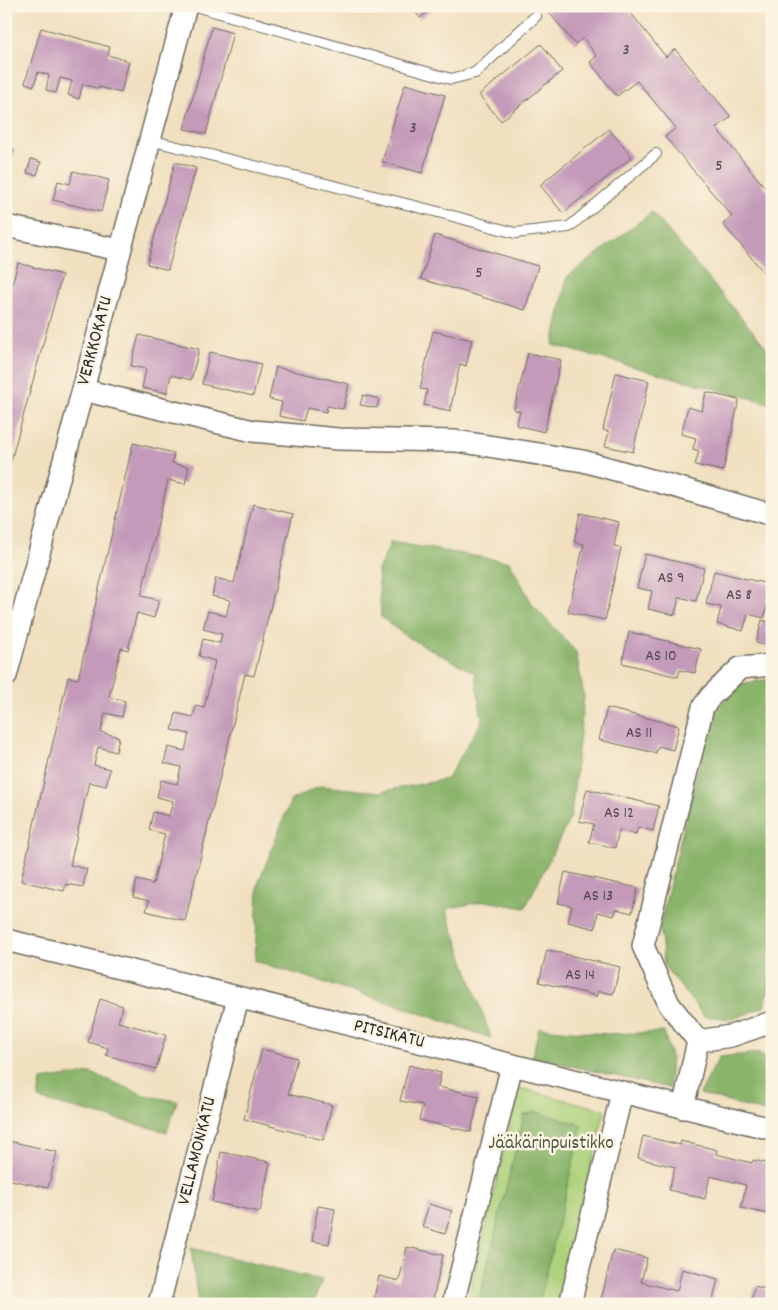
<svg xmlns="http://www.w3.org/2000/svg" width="778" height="1310" font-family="Dekko,sans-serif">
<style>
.green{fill:#add27b;stroke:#6c7e53}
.forest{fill:#8ab46b;stroke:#5a704b}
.building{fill:#c39ab9}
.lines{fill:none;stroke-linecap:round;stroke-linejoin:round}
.service-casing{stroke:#706a5f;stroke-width:12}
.minor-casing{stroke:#706a5f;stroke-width:24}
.service{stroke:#fff;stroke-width:10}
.minor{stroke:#fff;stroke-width:21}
.labels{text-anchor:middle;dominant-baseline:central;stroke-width:5;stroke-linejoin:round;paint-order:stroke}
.number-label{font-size:16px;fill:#51474e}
.street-label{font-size:19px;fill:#2b2b2b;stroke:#fcf5e5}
.park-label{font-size:19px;fill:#4c553f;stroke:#fcf5e5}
</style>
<rect width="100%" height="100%" fill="#fcf5e5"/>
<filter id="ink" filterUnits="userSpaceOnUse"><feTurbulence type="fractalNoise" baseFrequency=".02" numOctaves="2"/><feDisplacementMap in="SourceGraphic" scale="10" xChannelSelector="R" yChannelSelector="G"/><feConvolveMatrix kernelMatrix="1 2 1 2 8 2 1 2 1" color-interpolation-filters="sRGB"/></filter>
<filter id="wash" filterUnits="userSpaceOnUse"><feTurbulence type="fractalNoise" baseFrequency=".0096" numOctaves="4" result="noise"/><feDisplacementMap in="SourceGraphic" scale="20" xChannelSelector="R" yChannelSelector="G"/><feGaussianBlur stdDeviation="1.12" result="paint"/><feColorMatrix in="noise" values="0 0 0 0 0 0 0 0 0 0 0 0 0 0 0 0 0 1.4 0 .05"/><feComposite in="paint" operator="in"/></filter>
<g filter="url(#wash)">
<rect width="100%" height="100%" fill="#f0e0c0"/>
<polygon class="green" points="519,1088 605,1110 557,1304 467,1304"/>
<g class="forest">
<polygon points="652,212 772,354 772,404 553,345 567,277"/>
<polygon points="391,542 510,562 532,604 576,652 584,697 571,816 525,908 485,901 446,909 491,1038 391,1003 255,961 258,884 291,800 321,786 379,792 447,779 482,721 475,673 406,636 381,617 378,570"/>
<polygon points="769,679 772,680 772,978 764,1007 733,1019 704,1016 664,966 660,924 711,715 740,684"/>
<polygon points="539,1028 606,1034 664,1032 671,1057 669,1088 532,1057"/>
<polygon points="760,1053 772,1064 772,1114 700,1094 719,1057"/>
<polygon points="91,1073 147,1096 177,1101 167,1132 38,1099 41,1080"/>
<polygon points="536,1112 582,1125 539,1304 478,1304 524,1115"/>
<polygon points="191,1248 322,1280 313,1304 198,1304"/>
</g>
<g id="blocks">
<g class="building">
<polygon points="411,6 436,6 420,18"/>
<polygon points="552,6 625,6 666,57 675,49 731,117 716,128 772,196 772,212 768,215 772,220 772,282 723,224 732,216 665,137 676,128 637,81 617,96 590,62 597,56 583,38 575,44 547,10"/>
<polygon points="212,27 233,33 206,134 184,129"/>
<polygon points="41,28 110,47 108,55 129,61 121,93 99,87 99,89 83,84 79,99 68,95 72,81 60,78 56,93 46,90 49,75 38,72 34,86 25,83"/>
<polygon points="541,44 562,71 501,121 479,95"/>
<polygon points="405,84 445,95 422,173 382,162"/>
<polygon points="609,129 632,157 563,213 540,185"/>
<polygon points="6,148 14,149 7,180 6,180"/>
<polygon points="31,159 41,162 37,175 27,173"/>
<polygon points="175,162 196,168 168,270 147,264"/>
<polygon points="73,171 109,180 101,212 53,200 58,181 70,184"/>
<polygon points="435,235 538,266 525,310 421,279"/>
<polygon points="18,263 62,275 7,475 6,306"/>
<polygon points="433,331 472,340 466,366 460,364 450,411 424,405 427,390 420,389"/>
<polygon points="139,335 199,349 191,380 171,375 167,393 142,388 146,369 131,366"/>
<polygon points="210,352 261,364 253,396 202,384"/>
<polygon points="528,353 561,360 544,432 516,425 520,411 514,410"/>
<polygon points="276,367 349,384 343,409 327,406 326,412 307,408 303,421 279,416 282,402 269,399"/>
<polygon points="616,373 649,381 633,452 605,446 609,432 603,430"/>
<polygon points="706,392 739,400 723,471 695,465 699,451 693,449 696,438 681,434 688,407 702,411"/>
<polygon points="363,395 379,399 377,408 360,405"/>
<polygon points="771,442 772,442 772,455 768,454"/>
<polygon points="133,443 174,453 172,463 189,467 185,484 168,480 141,596 159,600 154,618 137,613 128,650 121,648 109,697 125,701 122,717 105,713 101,732 119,737 116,752 98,747 94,765 110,769 106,786 89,782 70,865 87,869 83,887 66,884 64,891 21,881 68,677 78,679"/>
<polygon points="253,504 293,514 254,676 245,674 185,921 146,911 149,901 133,897 137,880 153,884 165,834 149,830 153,812 169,816 173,801 157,797 161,780 177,784 181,767 164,763 168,747 185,751 189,734 172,730 176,713 193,717 196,706 204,708 215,661 199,656 203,639 220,643 222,634 203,629 208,611 226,616 230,600 212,596 216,578 234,583"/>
<polygon points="580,513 619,522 614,546 621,548 605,620 568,612 584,544 574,542"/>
<polygon points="645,554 704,568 696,601 679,597 675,615 648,609 652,591 637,588"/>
<polygon points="714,571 772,585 764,618 748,614 743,631 717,624 721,607 706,604"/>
<polygon points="762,620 772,623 772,641 770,647 756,643"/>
<polygon points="629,632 701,649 695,673 680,670 678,677 622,663"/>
<polygon points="607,708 679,726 673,750 658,746 656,753 599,740"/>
<polygon points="587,789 659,806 653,831 638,827 636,834 619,830 615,848 589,842 594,824 579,821"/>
<polygon points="565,872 638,888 632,913 616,909 614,916 598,912 595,929 568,922 572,906 558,903"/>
<polygon points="547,950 620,967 613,994 598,991 597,996 539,982"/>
<polygon points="100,999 123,1006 118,1022 166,1035 156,1069 106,1055 108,1048 88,1042"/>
<polygon points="262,1049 297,1058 288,1094 332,1105 323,1140 244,1119"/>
<polygon points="409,1065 441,1073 438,1087 479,1096 471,1132 419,1120 423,1105 400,1101"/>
<polygon points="643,1136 680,1145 681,1141 717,1150 716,1154 752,1163 753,1160 772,1164 772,1215 741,1208 746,1185 710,1176 705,1199 669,1190 675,1167 638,1158"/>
<polygon points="9,1141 57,1152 48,1188 6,1179 6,1154"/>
<polygon points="221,1152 270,1162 260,1212 212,1202"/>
<polygon points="429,1204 452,1211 445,1234 422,1227"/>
<polygon points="318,1206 335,1209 329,1244 312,1241"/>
<polygon points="407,1247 443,1255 432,1304 382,1304 373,1302 379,1276 399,1281"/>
<polygon points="613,1250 647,1258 641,1282 677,1291 682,1269 718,1279 713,1300 726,1304 614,1304 601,1300"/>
<polygon points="755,1286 772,1291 772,1304 750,1304"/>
</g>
</g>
</g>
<g filter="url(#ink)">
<use href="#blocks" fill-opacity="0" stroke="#706a5f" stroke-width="1"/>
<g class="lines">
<defs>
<g id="service">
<polyline points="195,6 451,79 475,73 536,16"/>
<polyline points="150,140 438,212 515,233 569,227 656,154"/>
</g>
<g id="minor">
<polyline points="6,226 120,250"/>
<polyline points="83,390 253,431 338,439 456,441 583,461 680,488 772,515"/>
<polyline points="6,676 186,6"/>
<polyline points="6,940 772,1129"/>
<polyline points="698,1041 669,1004 643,946 703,707 711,696 740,668 772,665"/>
<polyline points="683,1108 698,1041 731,1036 772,1022"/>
<polyline points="159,1304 238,998"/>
<polyline points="453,1304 512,1065"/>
<polyline points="570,1304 622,1093"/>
</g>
</defs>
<use href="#service" class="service-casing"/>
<use href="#minor" class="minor-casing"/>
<use href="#service" class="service"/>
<use href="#minor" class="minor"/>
</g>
</g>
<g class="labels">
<g class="number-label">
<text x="626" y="50">3</text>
<text x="413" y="128">3</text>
<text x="719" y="166">5</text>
<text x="479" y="273">5</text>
<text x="671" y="578">AS 9</text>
<text x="739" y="595">AS 8</text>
<text x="661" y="656">AS 10</text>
<text x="639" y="733">AS 11</text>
<text x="619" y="813">AS 12</text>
<text x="598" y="896">AS 13</text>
<text x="580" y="975">AS 14</text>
</g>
<g class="street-label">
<text transform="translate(96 341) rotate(-75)">VERKKOKATU</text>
<text transform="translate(389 1035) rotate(14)">PITSIKATU</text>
<text transform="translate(198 1151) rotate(-76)">VELLAMONKATU</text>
</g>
<g class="park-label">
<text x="551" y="1144">Jääkärinpuistikko</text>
</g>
</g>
<rect width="778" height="1310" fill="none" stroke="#fcf5e5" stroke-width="25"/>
</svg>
